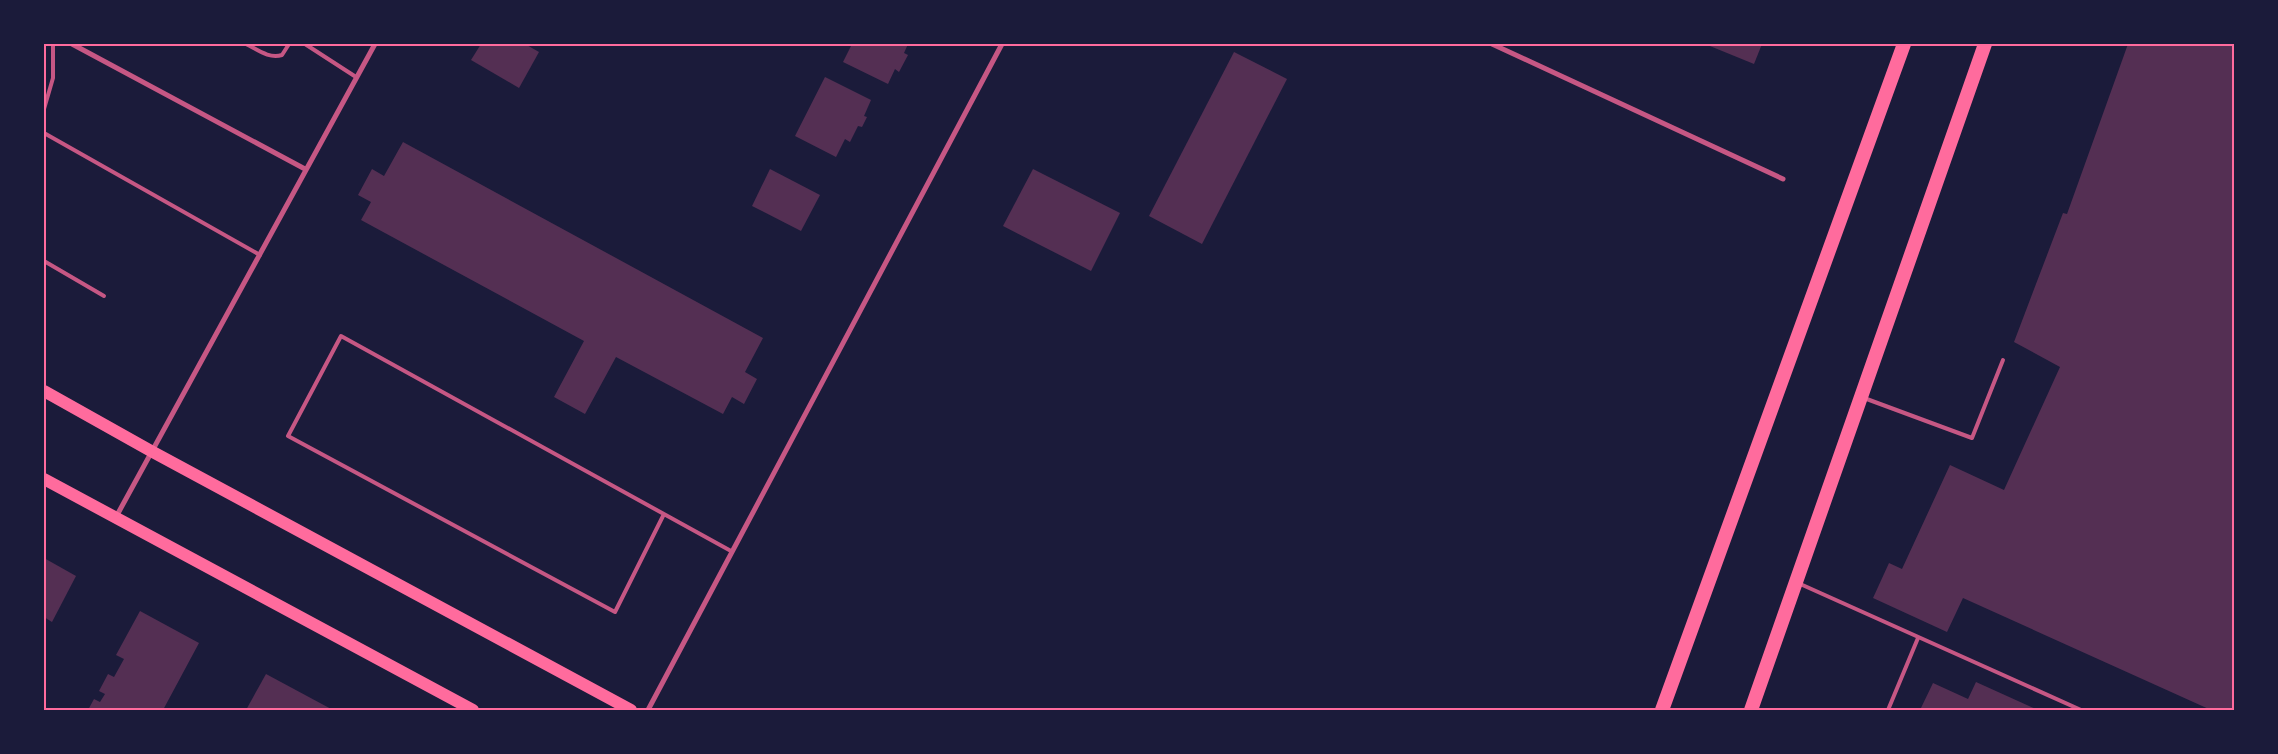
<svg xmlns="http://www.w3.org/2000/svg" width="2278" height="754" font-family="Inter,sans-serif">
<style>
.building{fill:#542f53}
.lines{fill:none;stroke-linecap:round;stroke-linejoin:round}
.service{stroke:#c65784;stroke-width:4}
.minor{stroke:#c65784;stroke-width:5}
.primary{stroke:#ff6b9d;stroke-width:12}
.trunk{stroke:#ff6b9d;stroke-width:14}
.neatline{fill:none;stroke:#ff6b9d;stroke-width:2}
</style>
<rect width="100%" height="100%" fill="#1b1b3a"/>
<g class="building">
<polygon points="481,44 525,44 539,52 519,88 471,60"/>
<polygon points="852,44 908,44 904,53 908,55 899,72 895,69 888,84 843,62"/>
<polygon points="1705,44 1762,44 1754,64"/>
<polygon points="2128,44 2227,44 2234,46 2234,710 2211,710 1963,598 1947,632 1873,598 1889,563 1902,569 1950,465 2004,490 2060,367 2014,342 2063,213 2067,214"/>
<polygon points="1234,52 1287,79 1202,244 1149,216"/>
<polygon points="825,77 871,100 864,116 867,117 862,127 858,126 850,142 845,139 836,157 795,136"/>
<polygon points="403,142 763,338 745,372 757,379 744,404 732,397 723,414 616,357 585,414 554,397 584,341 361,220 371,202 358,195 372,169 384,176"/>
<polygon points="770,169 820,195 801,231 752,206"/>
<polygon points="1033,169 1120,213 1091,271 1003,226"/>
<polygon points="44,558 76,576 52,622 44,617"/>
<polygon points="140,611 199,643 163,710 88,710 94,699 100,702 105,694 99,691 108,674 114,677 124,659 116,655"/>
<polygon points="266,674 333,710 246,710"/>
<polygon points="1976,682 2038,710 1920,710 1933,683 1968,699"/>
</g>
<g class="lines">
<g class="service">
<path d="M 246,44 C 258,50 269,59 282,55 L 289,44"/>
<polyline points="305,44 356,77"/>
<polyline points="44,109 53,78 53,44"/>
<polyline points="44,133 260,255"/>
<polyline points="44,261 104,296"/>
<polyline points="1864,398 1972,438 2003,360"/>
<polyline points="664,514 615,612 288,436 341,336 731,551"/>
<polyline points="1798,583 2081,710"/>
<polyline points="1888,710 1918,638"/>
</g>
<g class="minor">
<polyline points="72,44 305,169"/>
<polyline points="1492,44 1783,179"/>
<polyline points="116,517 375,44"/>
<polyline points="648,710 1002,44"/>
</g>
<g class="primary">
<polyline points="44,391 151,451 631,710"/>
<polyline points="44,479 473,710"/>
</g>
<g class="trunk">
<polyline points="1662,710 1904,44"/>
<polyline points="1751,710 1985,44"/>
</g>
</g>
<rect width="2278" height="754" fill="none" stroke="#1b1b3a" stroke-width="90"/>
<rect x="45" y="45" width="2188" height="664" class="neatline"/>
</svg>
